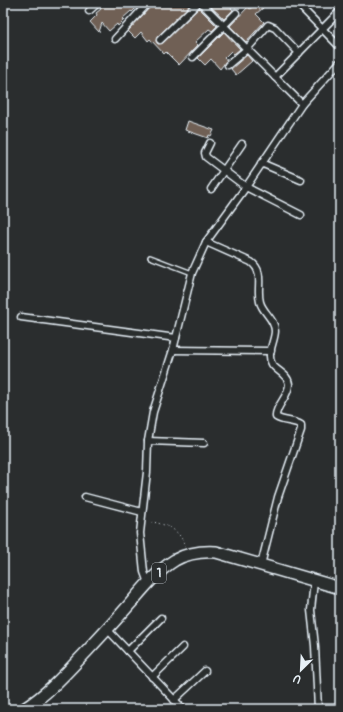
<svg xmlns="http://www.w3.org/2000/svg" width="343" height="712" font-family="Pangolin,sans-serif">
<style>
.building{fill:#6f6055;stroke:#e8f1f8}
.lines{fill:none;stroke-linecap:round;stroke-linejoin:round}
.lane-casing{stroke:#e8f1f8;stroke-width:6}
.street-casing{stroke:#e8f1f8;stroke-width:9}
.highway-casing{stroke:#e8f1f8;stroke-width:14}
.path{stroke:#e8f1f8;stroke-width:1;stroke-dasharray:1 3;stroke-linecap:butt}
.lane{stroke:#2a2d2e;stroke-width:3}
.street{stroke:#2a2d2e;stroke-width:6}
.highway{stroke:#2a2d2e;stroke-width:11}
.labels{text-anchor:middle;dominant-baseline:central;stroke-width:4;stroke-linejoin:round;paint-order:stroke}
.shield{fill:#2a2d2e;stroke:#afb6bb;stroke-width:1}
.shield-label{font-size:12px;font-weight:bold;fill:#e8f1f8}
</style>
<rect width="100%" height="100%" fill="#2a2d2e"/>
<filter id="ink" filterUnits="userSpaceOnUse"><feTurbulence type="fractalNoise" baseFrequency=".025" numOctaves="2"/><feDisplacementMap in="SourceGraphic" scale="8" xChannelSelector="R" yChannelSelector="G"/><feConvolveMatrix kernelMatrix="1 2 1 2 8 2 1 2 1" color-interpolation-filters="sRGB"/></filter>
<g filter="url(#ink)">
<g class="building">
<polygon points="103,3 142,3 137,9 136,8 132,12 131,11 122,19 124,20 118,26 117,24 109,31 102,23 99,32 90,22 97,15 96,13 101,9 100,7"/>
<polygon points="152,3 192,3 157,37 156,41 158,44 163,43 199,8 217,26 212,31 209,29 195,42 198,45 179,65 166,52 164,54 150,39 148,41 141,32 135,38 128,31 151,6"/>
<polygon points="207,3 234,3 230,7 233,10 224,19"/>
<polygon points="257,3 263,8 256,14 264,22 246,42 230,26 248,7 250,9"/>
<polygon points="224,32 240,49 234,54 231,51 224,58 227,60 220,69 211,59 205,65 198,58"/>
<polygon points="247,55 252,61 236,75 231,69"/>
<polygon points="188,121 214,130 211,136 209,135 208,138 185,130"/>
</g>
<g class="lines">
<defs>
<polyline id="lane" points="150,257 192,273"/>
<g id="street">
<polyline points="201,3 302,104"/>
<polyline points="297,3 340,47"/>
<polyline points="89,11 98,3"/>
<polyline points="115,39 148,3"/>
<polyline points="160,40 198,3"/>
<polyline points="193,57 236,13"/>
<polyline points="228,65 247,49 268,25 275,28 299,53"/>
<polyline points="275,77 340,11"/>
<polyline points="210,143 205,153 206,157 246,187 301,215"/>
<polyline points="261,163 301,180"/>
<polyline points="211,189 242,144"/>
<path d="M 206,242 L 251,262 C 265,272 256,288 260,302 C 263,313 275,319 275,331 C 275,341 266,354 272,364 C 276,371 288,374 289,384 C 289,397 275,406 276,417 C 283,422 294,420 301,425 L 301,430 L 278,497 L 261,565"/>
<polyline points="21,317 176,338"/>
<polyline points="173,350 271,351"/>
<polyline points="148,441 204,443"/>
<polyline points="85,497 142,512"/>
<polyline points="314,581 311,610 315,646 318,709"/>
<polyline points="148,583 144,572 140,533 147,472 148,441 153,412 173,350 192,273 206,242 246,187 302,104 340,62"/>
<polyline points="107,629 183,709"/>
<polyline points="128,651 161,618"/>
<polyline points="152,677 183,647"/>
<polyline points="174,700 205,671"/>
</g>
<path id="highway" d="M 24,709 C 49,693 68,671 88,650 C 102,635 116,620 129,605 C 143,589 157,571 175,560 C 188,553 201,551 216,552 L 340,588"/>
</defs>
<use href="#lane" class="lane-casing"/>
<use href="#street" class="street-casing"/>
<use href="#highway" class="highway-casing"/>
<path class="path" d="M 147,521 C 165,524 179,528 185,546"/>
<use href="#lane" class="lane"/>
<use href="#street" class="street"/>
<use href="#highway" class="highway"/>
</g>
</g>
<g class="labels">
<rect class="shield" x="152" y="563" width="14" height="20" rx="3"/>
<g class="shield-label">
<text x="159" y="573">1</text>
</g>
</g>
<rect width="343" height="712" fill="none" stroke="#2a2d2e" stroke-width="16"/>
<rect x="8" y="8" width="327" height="696" fill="none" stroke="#e8f1f8" stroke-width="1.5" filter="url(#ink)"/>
<g transform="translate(301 670) rotate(204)" stroke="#2a2d2e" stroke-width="3" paint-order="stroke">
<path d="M0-3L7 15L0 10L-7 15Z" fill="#e8f1f8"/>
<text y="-6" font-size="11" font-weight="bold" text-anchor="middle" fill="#e8f1f8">U</text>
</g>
</svg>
